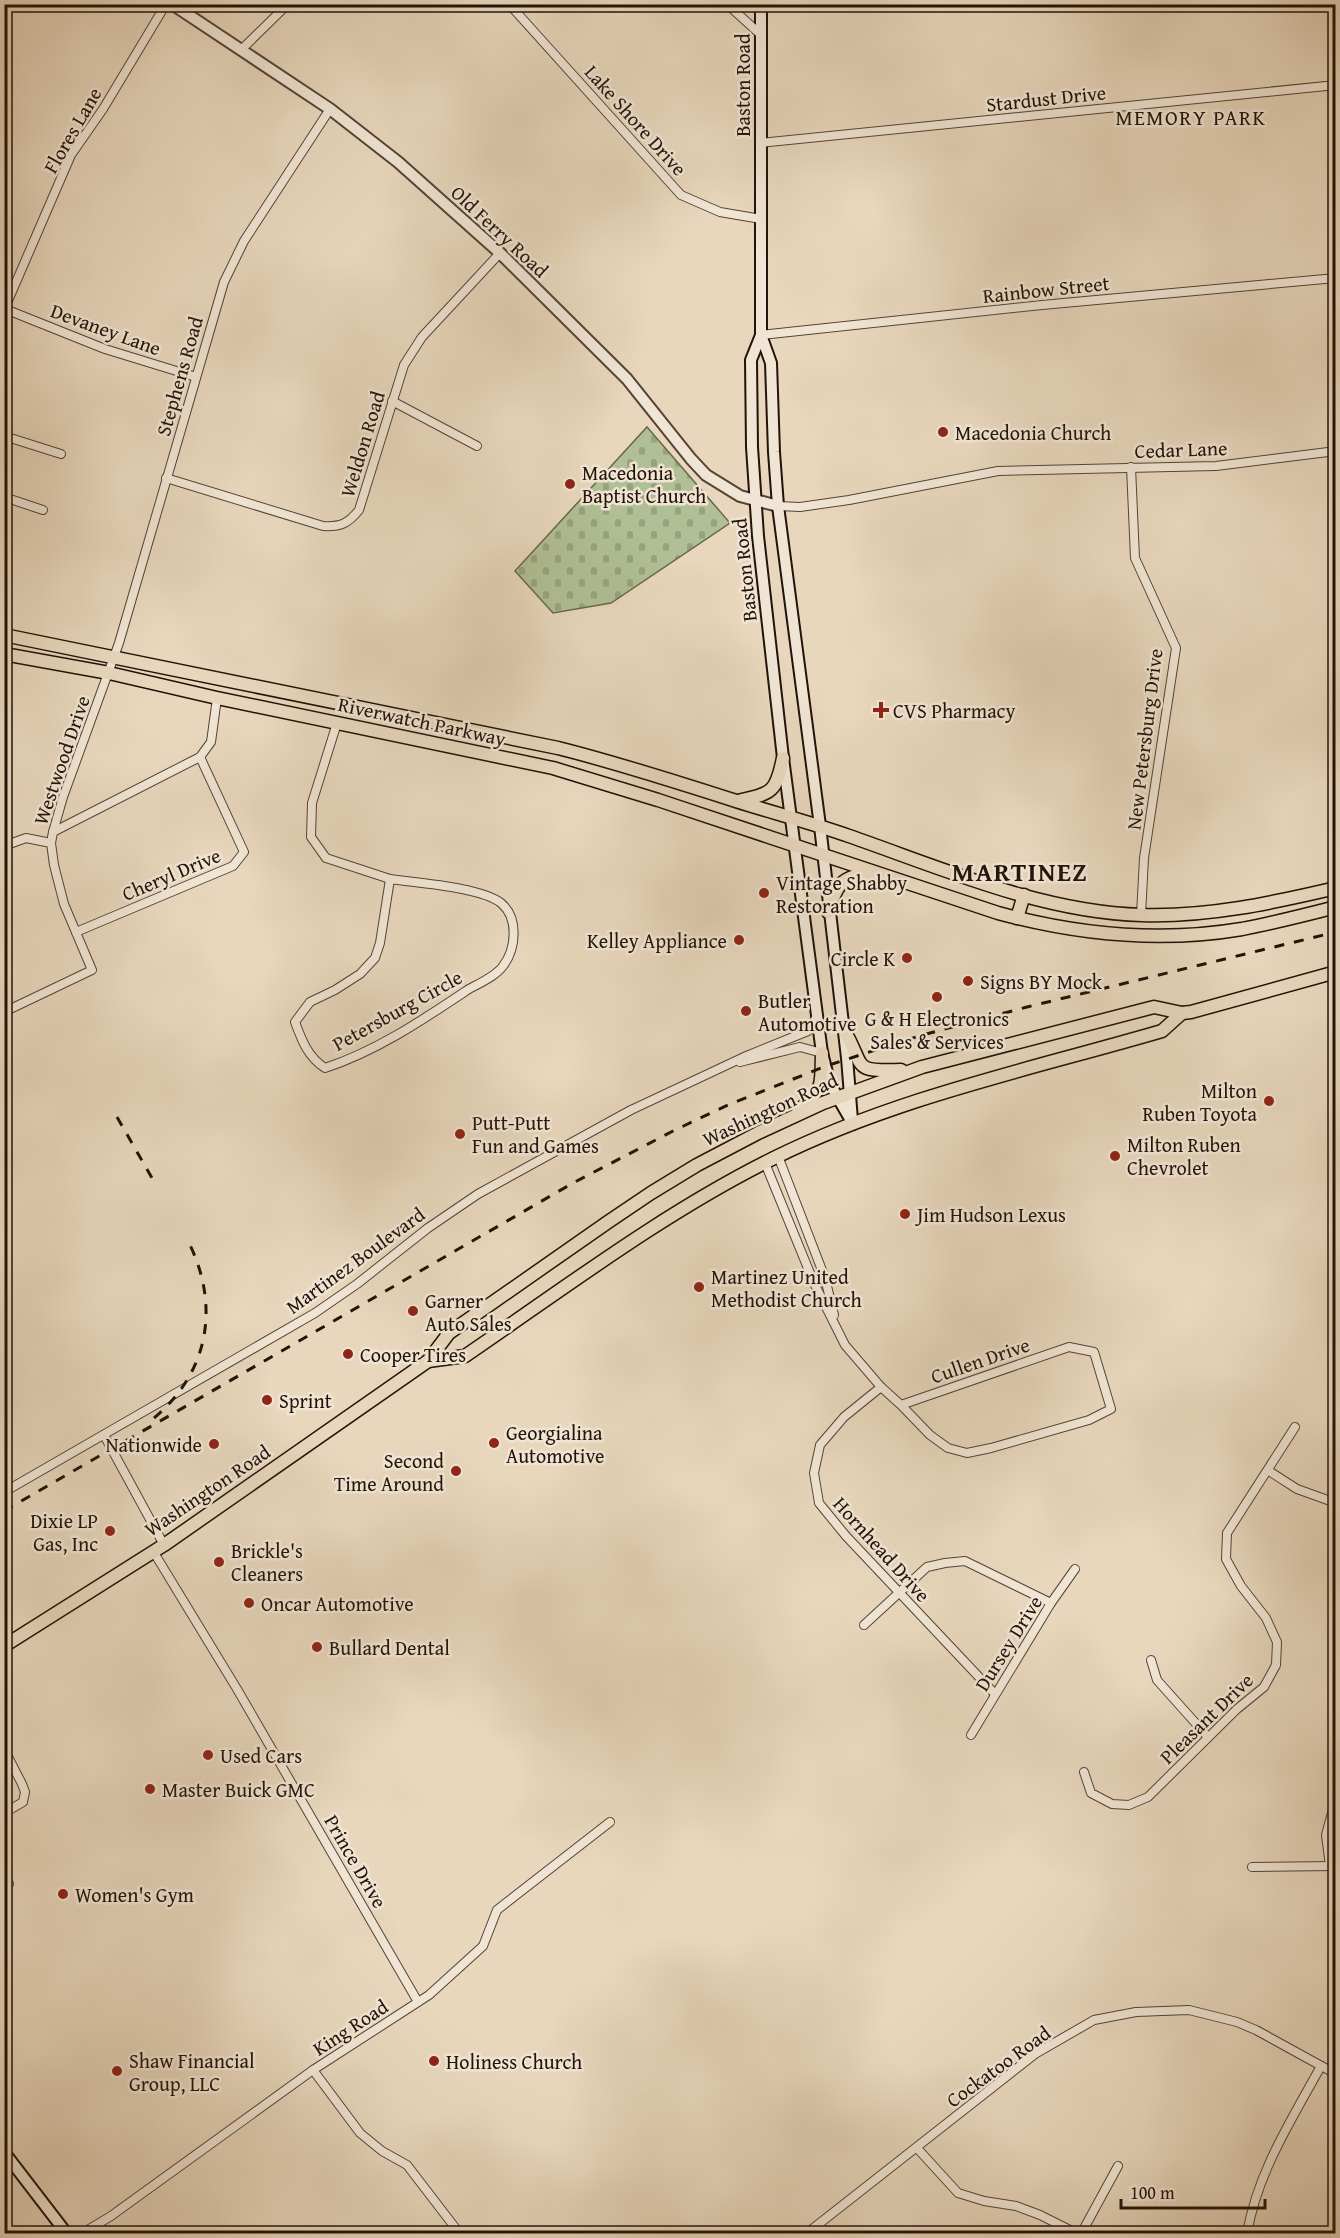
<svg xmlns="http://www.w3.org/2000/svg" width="1340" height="2238" font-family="'Gentium Book Plus',serif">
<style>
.cemetery{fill:url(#cemetery-stones);stroke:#69684e;stroke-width:1.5}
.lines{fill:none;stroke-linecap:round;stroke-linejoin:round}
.minor-casing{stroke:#544335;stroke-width:10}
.tertiary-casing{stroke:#544335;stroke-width:14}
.secondary-casing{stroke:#221208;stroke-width:14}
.primary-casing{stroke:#221208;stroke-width:15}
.minor{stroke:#f0e5d4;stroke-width:8}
.tertiary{stroke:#f0e5d4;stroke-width:10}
.secondary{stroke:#f0e5d4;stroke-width:10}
.primary{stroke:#e8d7bd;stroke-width:12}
.rail{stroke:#221208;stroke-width:3;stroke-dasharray:10 10;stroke-linecap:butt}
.poi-dot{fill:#8f2418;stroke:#f0e5d4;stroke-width:2}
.labels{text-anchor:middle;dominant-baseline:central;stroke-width:5;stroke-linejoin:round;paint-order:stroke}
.street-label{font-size:20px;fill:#221208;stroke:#f0e5d4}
.poi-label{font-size:20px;fill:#221208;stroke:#f0e5d4;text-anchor:start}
.neighbourhood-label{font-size:21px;letter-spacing:1.5px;fill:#221208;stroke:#f0e5d4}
.district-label{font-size:26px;font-weight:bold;letter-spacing:1.5px;fill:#221208;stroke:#f0e5d4}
</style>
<defs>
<pattern id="cemetery-stones" width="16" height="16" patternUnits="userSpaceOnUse" patternTransform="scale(1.5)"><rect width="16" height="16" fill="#b0bf95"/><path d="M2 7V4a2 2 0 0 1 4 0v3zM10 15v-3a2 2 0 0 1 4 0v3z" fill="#97a37f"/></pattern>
</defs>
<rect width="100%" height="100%" fill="#e8d7bd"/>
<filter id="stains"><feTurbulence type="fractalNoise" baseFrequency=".00333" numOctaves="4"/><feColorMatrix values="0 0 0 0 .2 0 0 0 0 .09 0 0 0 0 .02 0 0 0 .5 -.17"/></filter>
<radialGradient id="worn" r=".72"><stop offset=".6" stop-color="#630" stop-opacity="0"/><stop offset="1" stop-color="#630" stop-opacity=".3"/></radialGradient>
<polygon class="cemetery" points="647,427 730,523 611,603 553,613 515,571"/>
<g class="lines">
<defs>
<g id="minor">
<polyline points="509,4 681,195 720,212 761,219"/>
<polyline points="727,4 760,34"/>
<polyline points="242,49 288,4"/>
<polyline points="760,143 1336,85"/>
<polyline points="5,309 105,349 196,377"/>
<polyline points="4,310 71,155 103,109 166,4"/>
<polyline points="761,335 1042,305 1336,278"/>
<polyline points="392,401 477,446"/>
<polyline points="4,436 61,454"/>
<polyline points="1131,467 1135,558 1176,648 1144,858 1141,915"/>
<path d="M 166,478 L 323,526 C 340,527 348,524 359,510 L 404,365 L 422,337 L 500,253"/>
<polyline points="4,497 43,510"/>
<polyline points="778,506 800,507 849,500 998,471 1216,466 1336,451"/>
<polyline points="337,723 312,803 311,837 326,858 390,879"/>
<polyline points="53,832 200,757 211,742 217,698"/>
<polyline points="4,846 26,838 51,843"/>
<path d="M 390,879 C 417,883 481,887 501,903 C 519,918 516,949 503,966 C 496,976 480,983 469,989 C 424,1019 377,1051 325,1068 C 308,1057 302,1041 295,1022 L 310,1002 L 335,990 L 360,974 L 375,958 L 380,943 Z"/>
<polyline points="76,932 233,866 244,852 200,757"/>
<polyline points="4,1012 92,970 64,904 54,865 51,843 53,832 63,797 119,643 224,282 244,241 330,109"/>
<polyline points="740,1062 800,1047 822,1053"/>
<polyline points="778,1156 825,1278 834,1315"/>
<polyline points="765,1163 814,1283 845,1345 881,1387 901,1405 930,1435 948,1448 967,1453 991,1448 1089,1420 1111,1409 1094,1352 1069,1347 901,1405"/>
<polyline points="881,1387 844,1417 820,1445 814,1473 819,1503 846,1536 995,1694"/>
<polyline points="104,1435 164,1545"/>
<polyline points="1269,1471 1297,1489 1336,1503"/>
<polyline points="4,1492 315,1313 357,1284 428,1228 478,1194 631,1110 744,1057 808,1031 817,1016"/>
<polyline points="153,1551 237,1689 418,2002"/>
<polyline points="864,1625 927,1567 945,1563 965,1561 1051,1603"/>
<polyline points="1151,1660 1157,1680 1208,1737"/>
<polyline points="971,1735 1051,1603 1075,1569"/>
<polyline points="4,1749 22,1784 25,1792 23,1802 4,1813"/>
<polyline points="1084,1772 1091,1793 1112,1804 1129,1805 1148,1797 1237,1709 1264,1687 1276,1665 1277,1642 1266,1618 1241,1586 1226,1559 1227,1533 1295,1427"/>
<polyline points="1330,1866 1326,1835 1336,1798"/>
<polyline points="1252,1867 1336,1866"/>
<polyline points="4,1877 9,1884"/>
<polyline points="313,2070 360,2133 382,2151 407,2165 460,2234"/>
<polyline points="917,2148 958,2193 984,2201 1016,2206 1040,2215 1078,2234"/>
<polyline points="81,2234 111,2216 313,2070 429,1995 483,1946 497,1910 610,1822"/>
<polyline points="806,2234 1035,2054 1094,2020 1136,2012 1189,2010 1237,2022 1256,2030 1336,2074"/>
<polyline points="1081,2234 1118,2166"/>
<path d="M 1247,2234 C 1257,2173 1292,2119 1321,2066"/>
</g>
<polyline id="tertiary" points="172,4 330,109 398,162 500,253 627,379 691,459 706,475 740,496 778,506"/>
<g id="secondary">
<polyline points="761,4 761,335 751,360 752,447 758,536 783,758 822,1053 830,1084 853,1124"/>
<polyline points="761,335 771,363 774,452 778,506 820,826 847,1058 852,1120"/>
<polyline points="4,2152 67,2234"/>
</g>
<g id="primary">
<path d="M 4,635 L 558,748 C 618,763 677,782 736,801 C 774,813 812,823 849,836 C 944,869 1041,912 1142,915 C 1208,917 1272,903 1336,888"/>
<path d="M 4,654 L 109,673 L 217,698 L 553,768 L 658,800 L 998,913 C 1079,935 1159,943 1242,929 C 1273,923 1305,915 1336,907"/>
<path d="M 738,801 C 772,793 776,793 783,758"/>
<path d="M 828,912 C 836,887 840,876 869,874"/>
<polyline points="1017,918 1024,895"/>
<path d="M 844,1030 C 866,1067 850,1072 901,1070"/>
<path d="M 798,1112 C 824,1085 821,1091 822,1053"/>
<path d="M 428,1361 L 465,1356 C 566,1287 665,1212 774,1158 C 897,1097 1032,1069 1162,1031 L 1182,1013"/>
<polyline points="4,1646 164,1545 428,1361 449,1333 608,1222 651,1193 697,1165 758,1133 823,1103 922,1067 1154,1007 1182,1013 1191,1012 1336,972"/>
</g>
</defs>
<use href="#minor" class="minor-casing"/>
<use href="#tertiary" class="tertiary-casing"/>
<use href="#secondary" class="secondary-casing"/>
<use href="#primary" class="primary-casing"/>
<use href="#minor" class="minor"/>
<use href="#tertiary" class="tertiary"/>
<use href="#secondary" class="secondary"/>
<use href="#primary" class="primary"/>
<g class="rail">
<polyline points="117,1117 156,1185"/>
<path d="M 154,1418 C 209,1372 220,1306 189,1243"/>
<polyline points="4,1511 573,1183 673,1131 728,1105 826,1066 919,1036 1027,1007 1336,932"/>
</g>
</g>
<g class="poi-dot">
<circle cx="943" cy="432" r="6"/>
<circle cx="570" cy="484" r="6"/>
<path d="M878 701h6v6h6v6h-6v6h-6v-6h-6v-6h6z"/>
<circle cx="764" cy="893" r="6"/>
<circle cx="739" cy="940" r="6"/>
<circle cx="907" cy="958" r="6"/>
<circle cx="968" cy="981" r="6"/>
<circle cx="937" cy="997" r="6"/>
<circle cx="746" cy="1011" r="6"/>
<circle cx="1269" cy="1101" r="6"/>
<circle cx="460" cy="1134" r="6"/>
<circle cx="1115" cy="1156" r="6"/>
<circle cx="905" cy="1214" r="6"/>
<circle cx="699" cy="1287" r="6"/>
<circle cx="413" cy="1311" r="6"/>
<circle cx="348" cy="1354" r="6"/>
<circle cx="267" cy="1400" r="6"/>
<circle cx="494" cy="1443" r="6"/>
<circle cx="214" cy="1444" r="6"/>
<circle cx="456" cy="1471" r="6"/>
<circle cx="110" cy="1531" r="6"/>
<circle cx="219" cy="1562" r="6"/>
<circle cx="249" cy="1603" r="6"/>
<circle cx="317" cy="1647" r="6"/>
<circle cx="208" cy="1755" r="6"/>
<circle cx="150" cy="1789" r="6"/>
<circle cx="63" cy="1894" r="6"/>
<circle cx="434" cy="2061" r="6"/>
<circle cx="117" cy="2071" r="6"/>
</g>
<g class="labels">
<g class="street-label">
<text transform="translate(742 85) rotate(-90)">Baston Road</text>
<text transform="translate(1046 98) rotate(-6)">Stardust Drive</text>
<text transform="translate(636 120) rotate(48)">Lake Shore Drive</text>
<text transform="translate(72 130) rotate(-60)">Flores Lane</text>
<text transform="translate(500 231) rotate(43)">Old Ferry Road</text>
<text transform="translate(1046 289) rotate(-6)">Rainbow Street</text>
<text transform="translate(106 329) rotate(20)">Devaney Lane</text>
<text transform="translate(179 376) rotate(-74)">Stephens Road</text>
<text transform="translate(362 444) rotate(-73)">Weldon Road</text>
<text transform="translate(1181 449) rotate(-2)">Cedar Lane</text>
<text transform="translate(744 570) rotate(-96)">Baston Road</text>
<text transform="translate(422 721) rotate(12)">Riverwatch Parkway</text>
<text transform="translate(1144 739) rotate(-83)">New Petersburg Drive</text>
<text transform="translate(61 760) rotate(-71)">Westwood Drive</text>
<text transform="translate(171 874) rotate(-23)">Cheryl Drive</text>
<text transform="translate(397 1010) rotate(-29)">Petersburg Circle</text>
<text transform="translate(770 1109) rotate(-25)">Washington Road</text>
<text transform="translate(355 1260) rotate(-36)">Martinez Boulevard</text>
<text transform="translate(980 1360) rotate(-19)">Cullen Drive</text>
<text transform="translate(207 1490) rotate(-34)">Washington Road</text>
<text transform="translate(882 1549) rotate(48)">Hornhead Drive</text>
<text transform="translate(1008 1643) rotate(-58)">Dursey Drive</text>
<text transform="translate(1206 1718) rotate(-44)">Pleasant Drive</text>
<text transform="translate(356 1861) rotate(60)">Prince Drive</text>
<text transform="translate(350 2027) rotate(-33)">King Road</text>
<text transform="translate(998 2066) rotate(-36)">Cockatoo Road</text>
</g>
<g class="poi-label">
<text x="955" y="432">Macedonia Church</text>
<text x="582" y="472">Macedonia<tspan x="582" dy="23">Baptist Church</tspan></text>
<text x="893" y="710">CVS Pharmacy</text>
<text x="776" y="882">Vintage Shabby<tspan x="776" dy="23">Restoration</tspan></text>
<text x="727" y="940" text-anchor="end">Kelley Appliance</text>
<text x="895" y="958" text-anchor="end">Circle K</text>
<text x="980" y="981">Signs BY Mock</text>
<text x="758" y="1000">Butler<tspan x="758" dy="23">Automotive</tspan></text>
<text x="937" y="1018" text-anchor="middle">G &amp; H Electronics<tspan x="937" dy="23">Sales &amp; Services</tspan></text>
<text x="1257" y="1090" text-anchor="end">Milton<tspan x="1257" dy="23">Ruben Toyota</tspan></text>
<text x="472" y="1122">Putt-Putt<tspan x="472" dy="23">Fun and Games</tspan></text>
<text x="1127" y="1144">Milton Ruben<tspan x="1127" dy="23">Chevrolet</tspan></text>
<text x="917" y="1214">Jim Hudson Lexus</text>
<text x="711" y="1276">Martinez United<tspan x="711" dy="23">Methodist Church</tspan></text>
<text x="425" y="1300">Garner<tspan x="425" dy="23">Auto Sales</tspan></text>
<text x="360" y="1354">Cooper Tires</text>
<text x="279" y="1400">Sprint</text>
<text x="506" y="1432">Georgialina<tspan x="506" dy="23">Automotive</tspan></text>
<text x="202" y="1444" text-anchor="end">Nationwide</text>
<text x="444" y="1460" text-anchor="end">Second<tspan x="444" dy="23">Time Around</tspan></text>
<text x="98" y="1520" text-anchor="end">Dixie LP<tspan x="98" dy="23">Gas, Inc</tspan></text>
<text x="231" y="1550">Brickle's<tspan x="231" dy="23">Cleaners</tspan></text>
<text x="261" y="1603">Oncar Automotive</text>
<text x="329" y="1647">Bullard Dental</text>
<text x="220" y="1755">Used Cars</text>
<text x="162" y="1789">Master Buick GMC</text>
<text x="75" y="1894">Women's Gym</text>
<text x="129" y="2060">Shaw Financial<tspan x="129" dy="23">Group, LLC</tspan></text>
<text x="446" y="2061">Holiness Church</text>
</g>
<g class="neighbourhood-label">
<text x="1191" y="117">MEMORY PARK</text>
</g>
<g class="district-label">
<text x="1020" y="871">MARTINEZ</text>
</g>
</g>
<rect width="1340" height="2238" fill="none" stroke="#e8d7bd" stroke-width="24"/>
<rect x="6" y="6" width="1328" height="2226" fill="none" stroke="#221208" stroke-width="3"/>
<rect x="12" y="12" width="1316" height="2214" fill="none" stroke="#221208" stroke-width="1.5"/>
<path d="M1121 2199v9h144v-9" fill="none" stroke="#221208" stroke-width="3"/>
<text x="1130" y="2199" font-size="18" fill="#221208" stroke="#f0e5d4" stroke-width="4.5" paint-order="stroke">100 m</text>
<rect width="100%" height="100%" filter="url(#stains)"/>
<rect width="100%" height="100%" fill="url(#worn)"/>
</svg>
